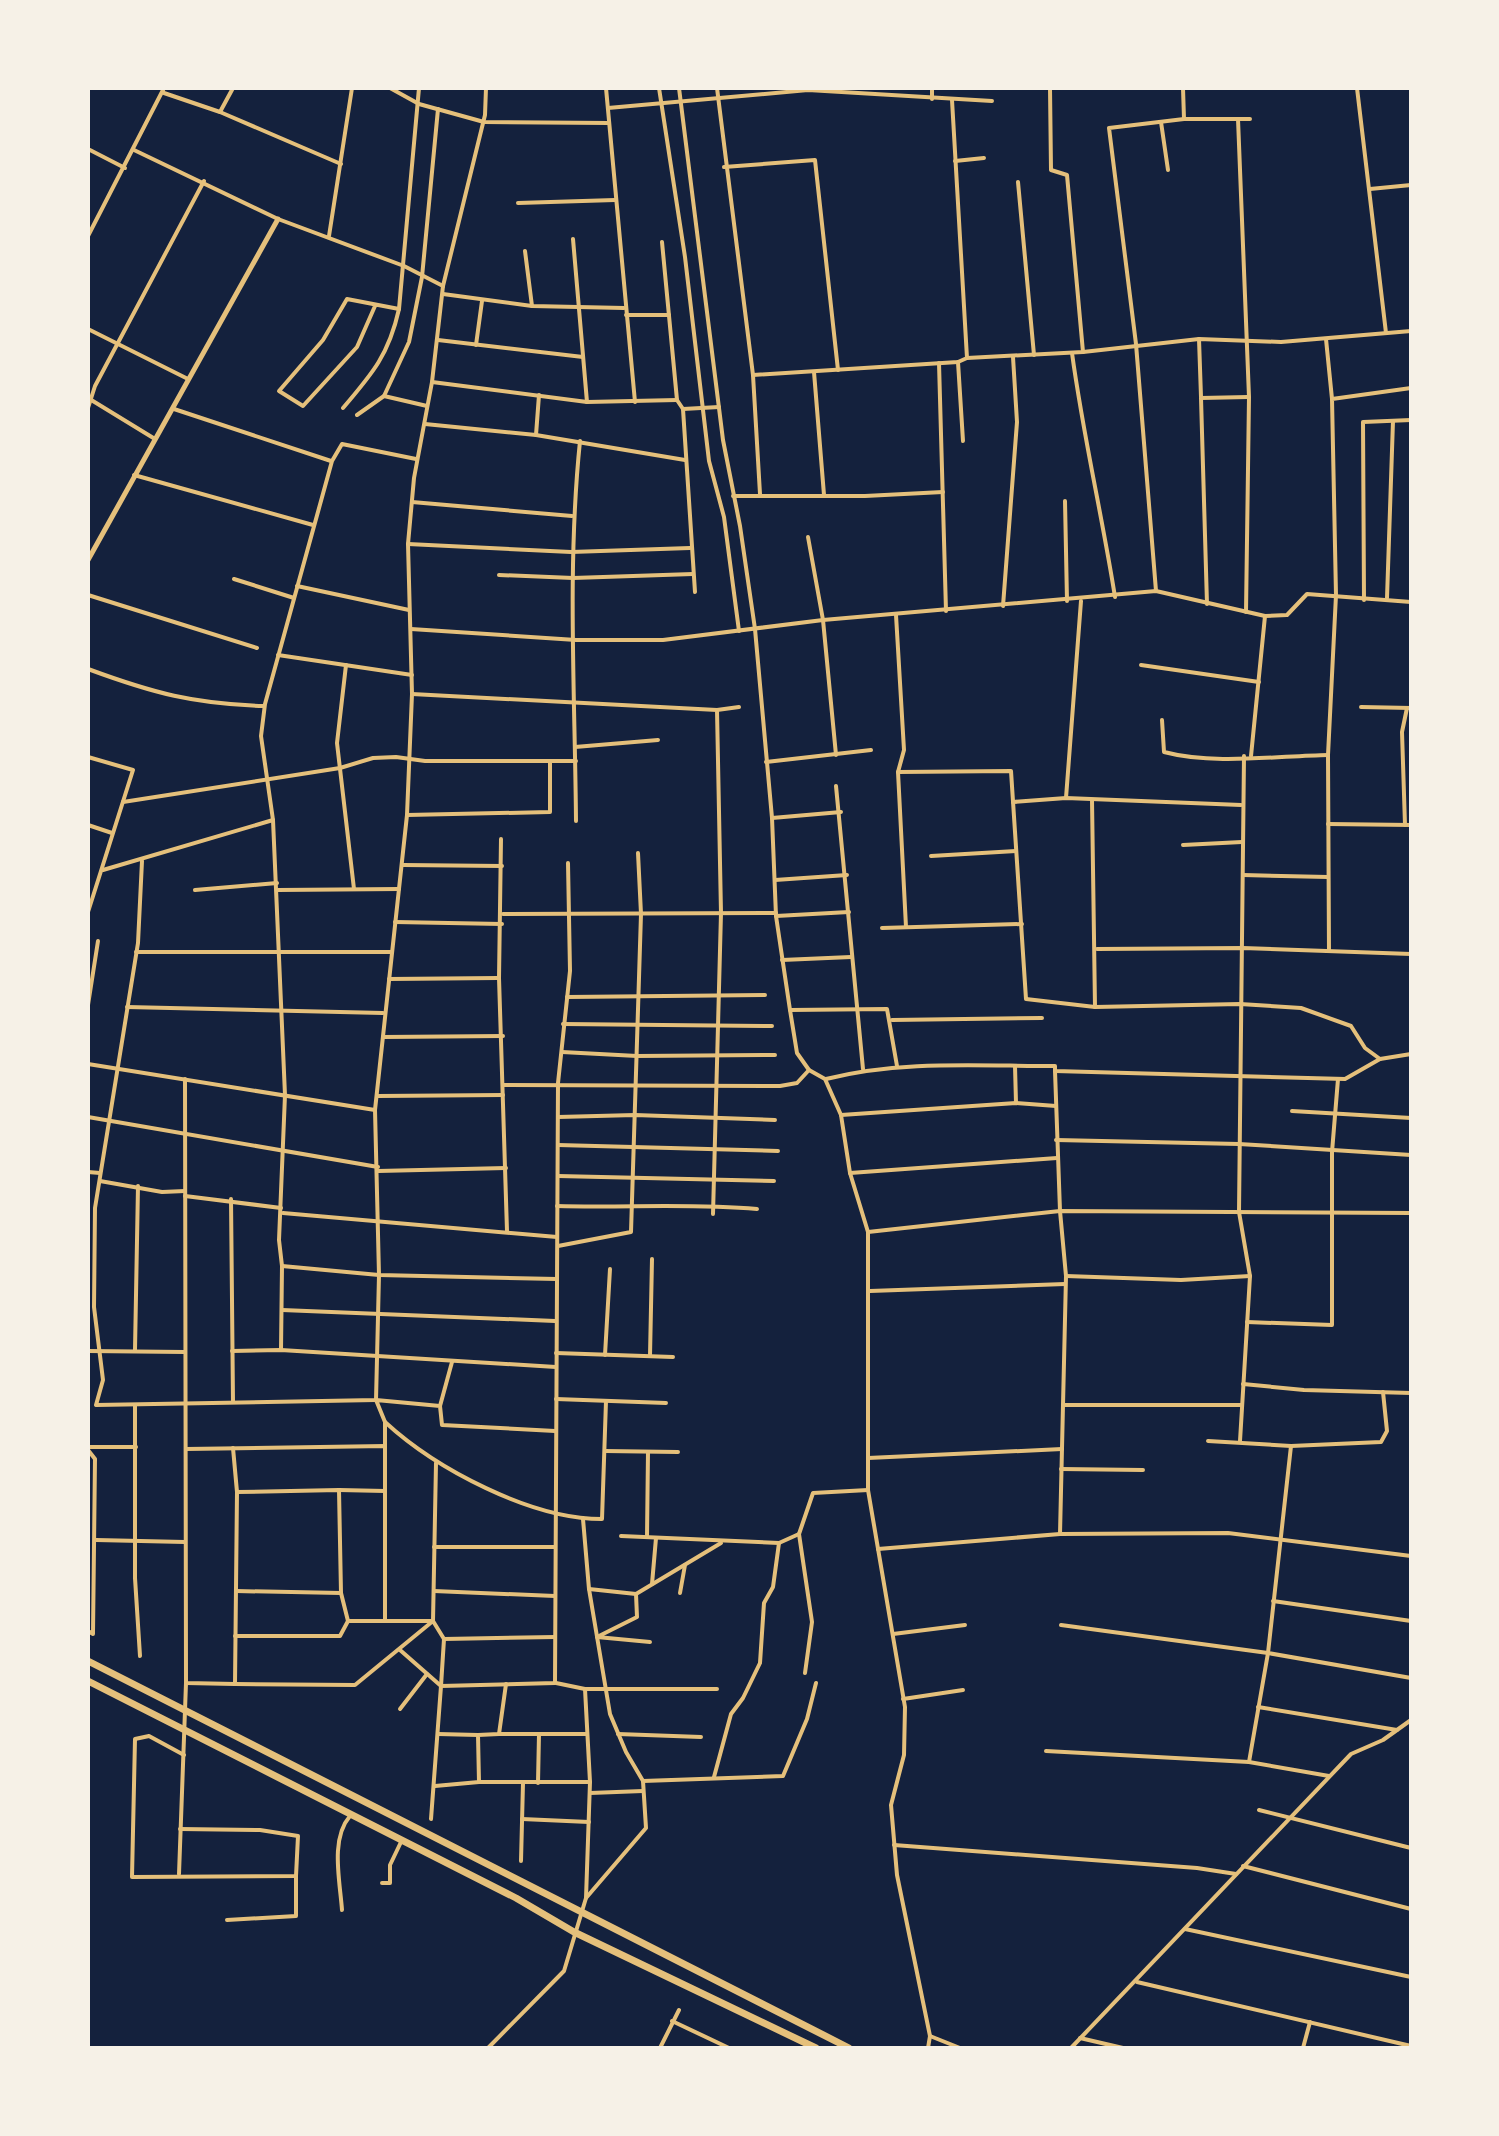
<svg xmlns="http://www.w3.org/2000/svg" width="1499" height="2136" font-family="Lora,serif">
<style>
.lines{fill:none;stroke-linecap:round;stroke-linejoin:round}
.minor{stroke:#e5c07b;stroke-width:4}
.tertiary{stroke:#e5c07b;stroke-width:5}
.trunk{stroke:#e5c07b;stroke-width:7}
</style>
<rect width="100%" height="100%" fill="#14213d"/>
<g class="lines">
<g class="minor">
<polyline points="390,88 419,104 484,122 609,123"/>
<polyline points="606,88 635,402"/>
<polyline points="659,88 685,257 709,461 724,517 739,631"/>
<polyline points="679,88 723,440 740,526 755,629 772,818 776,916 790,1010 797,1053 809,1070 825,1079 841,1115 850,1173 868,1232 868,1490 905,1707 904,1755 891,1805 897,1875 930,2036 928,2048"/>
<polyline points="717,88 753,375 760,494"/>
<polyline points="932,88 932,99"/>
<polyline points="1050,88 1051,170 1067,175 1083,352"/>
<polyline points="1183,88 1184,119"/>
<polyline points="1357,88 1386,333"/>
<polyline points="164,93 220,112 341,164"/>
<polyline points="608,108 808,90 992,101"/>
<polyline points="220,112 233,88"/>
<polyline points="1238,119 1249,397 1246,612"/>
<polyline points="1161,122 1168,170"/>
<polyline points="88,149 125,168"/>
<polyline points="134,150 278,219 404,266 443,286"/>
<polyline points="955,161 984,158"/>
<polyline points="724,167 815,160 838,370"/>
<polyline points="1018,182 1034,355"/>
<polyline points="1370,189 1411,185"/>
<polyline points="518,203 615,200"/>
<polyline points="88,236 164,88"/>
<polyline points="329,236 352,88"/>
<polyline points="573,239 587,402"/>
<polyline points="662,242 677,400 683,409 695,592"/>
<polyline points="525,251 532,306"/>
<polyline points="443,294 532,306 624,308"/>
<polyline points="375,306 357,347 303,406 279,391 323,340 347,299 399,309"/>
<polyline points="626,315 669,315"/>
<polyline points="88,329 188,379"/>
<polyline points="1199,339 1201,397"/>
<polyline points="1326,339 1332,399"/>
<polyline points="438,340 583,357"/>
<polyline points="476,345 482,301"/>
<path d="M 1072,353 C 1083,435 1102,515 1115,597"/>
<polyline points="967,358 1083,352 1199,339 1281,342 1411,331"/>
<polyline points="958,362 963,441"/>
<polyline points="939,363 946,611"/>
<polyline points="814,372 824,495"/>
<polyline points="753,375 958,362 967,358 952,100"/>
<polyline points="432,382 587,402 677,400"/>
<polyline points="384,396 427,406"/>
<polyline points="88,398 155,439"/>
<polyline points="88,408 95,386 204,181"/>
<path d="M 343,408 C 373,373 389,354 399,309 L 419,88"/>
<polyline points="174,409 331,461"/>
<polyline points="683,409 719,407"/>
<polyline points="357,415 384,396 409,342 422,277 438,109"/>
<polyline points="425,424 536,435 685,460"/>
<polyline points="536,435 539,395"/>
<polyline points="134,475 313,525"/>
<polyline points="733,496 865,496 943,492"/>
<polyline points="1065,501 1067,601"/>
<polyline points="412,502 572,516"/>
<polyline points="808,537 823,620 836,755"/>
<polyline points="408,544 571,552 690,548"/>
<polyline points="499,575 573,578 693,574"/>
<polyline points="234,579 294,598"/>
<polyline points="297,586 409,610"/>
<polyline points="1156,591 1136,344 1109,128 1184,119 1250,119"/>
<polyline points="88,595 257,648"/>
<polyline points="1387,598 1393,421"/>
<polyline points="1364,600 1363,422 1411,420"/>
<polyline points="1207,604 1201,398 1248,397"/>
<polyline points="1003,606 1017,422 1013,357"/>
<polyline points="896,615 904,750 898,772 906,927"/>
<polyline points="411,629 576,640 663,640 823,620 1156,591 1265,616 1287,615 1307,594 1411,602"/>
<polyline points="278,655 412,675"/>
<polyline points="346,665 337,743 354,889"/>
<polyline points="1141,665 1259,682"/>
<path d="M 88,669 C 153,693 194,704 264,706"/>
<polyline points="412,694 717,710 739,707"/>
<polyline points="1361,707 1411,708"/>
<path d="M 1162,720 L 1164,752 C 1213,765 1276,756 1328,755"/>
<polyline points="575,747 658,740"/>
<polyline points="1251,756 1265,616"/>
<polyline points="88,757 133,770 88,912"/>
<polyline points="766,762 871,750"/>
<polyline points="898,772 1011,771 1026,999 1095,1007 1240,1004 1301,1008 1351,1026 1365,1048 1380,1059"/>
<polyline points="836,786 863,1069"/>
<polyline points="1066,798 1081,601"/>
<polyline points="1092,800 1095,1007"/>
<polyline points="123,802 340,768 373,758 396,757 425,761 576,761"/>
<polyline points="1013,802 1066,798 1241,805"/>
<polyline points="407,815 550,812 550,762"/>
<polyline points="772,818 841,812"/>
<path d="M 576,821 C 575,695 567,567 580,441"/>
<polyline points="1328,824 1411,825"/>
<polyline points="88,825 112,833"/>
<polyline points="1405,825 1402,732 1407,708"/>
<polyline points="501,839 499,978 507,1231"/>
<polyline points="1183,845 1242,842"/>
<polyline points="931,856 1016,851"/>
<polyline points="142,861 138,943 95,1208 94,1307 103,1380 96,1405 376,1400 379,1275 375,1110 407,815 412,694 408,544 414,478 432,382 443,286 485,115 486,88"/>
<polyline points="403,865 502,866"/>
<polyline points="103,870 273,820"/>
<polyline points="1243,875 1328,877"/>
<polyline points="775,880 847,875"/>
<polyline points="195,890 277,883"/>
<polyline points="278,890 399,889"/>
<polyline points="503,914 776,913"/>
<polyline points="776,916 849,912"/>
<polyline points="395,922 502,924"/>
<polyline points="882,928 1022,924"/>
<polyline points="1097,949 1243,948 1411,954"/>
<polyline points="1329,951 1328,755 1336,595 1332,399 1411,388"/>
<polyline points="136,952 392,952"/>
<polyline points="782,960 851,957"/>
<polyline points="389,979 498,978"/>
<polyline points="567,997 765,995"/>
<polyline points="88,1005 98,941"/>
<polyline points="127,1007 383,1013"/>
<polyline points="790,1010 887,1009 897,1066"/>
<polyline points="892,1020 1042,1018"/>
<polyline points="563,1024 772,1026"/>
<polyline points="383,1037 503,1036"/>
<polyline points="562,1052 637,1056 775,1055"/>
<polyline points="88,1064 375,1110"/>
<polyline points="1015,1066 1016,1103"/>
<polyline points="1055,1071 1060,1211 1066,1276 1060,1534"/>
<polyline points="185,1079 186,1683 235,1684 237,1492"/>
<path d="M 826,1079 C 900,1060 978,1066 1055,1066 L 1055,1071 L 1345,1079 L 1380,1059 L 1411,1054"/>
<polyline points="503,1085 780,1086 797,1083 809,1070"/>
<polyline points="378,1096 503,1095"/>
<polyline points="1292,1111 1411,1118"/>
<polyline points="841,1115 1016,1103 1056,1106"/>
<polyline points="88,1117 378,1167"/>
<polyline points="558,1117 635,1115 775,1120"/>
<polyline points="1056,1140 1239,1144 1411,1155"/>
<polyline points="558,1145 778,1151"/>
<polyline points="378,1171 506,1168"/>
<polyline points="88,1172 100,1173"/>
<polyline points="850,1173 1057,1158"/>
<polyline points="558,1176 774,1181"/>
<polyline points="100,1181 162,1192 185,1191"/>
<polyline points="185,1196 281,1208"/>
<polyline points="231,1199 233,1402"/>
<path d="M 557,1206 C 624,1208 690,1203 757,1209"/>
<polyline points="283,1213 557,1237"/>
<polyline points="713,1214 721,913 717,710"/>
<polyline points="868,1232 1060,1211 1411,1213"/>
<polyline points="558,1246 631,1232 641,914 638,853"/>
<polyline points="282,1266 379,1275 557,1279"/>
<polyline points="1066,1276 1181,1280 1250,1276"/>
<polyline points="870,1291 1065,1284"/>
<polyline points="282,1310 555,1321"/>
<polyline points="1247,1322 1332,1325 1332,1152 1338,1079"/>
<polyline points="135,1350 138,1186"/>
<polyline points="281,1350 282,1266 279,1240 285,1095 273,820 261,736 265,704 332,461 342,444 416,459"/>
<polyline points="88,1351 185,1352"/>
<polyline points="232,1351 281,1350 556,1367"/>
<polyline points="556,1353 673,1357"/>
<polyline points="605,1355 610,1269"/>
<polyline points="650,1356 652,1259"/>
<polyline points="1243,1384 1304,1390 1411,1393"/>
<polyline points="556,1399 666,1403"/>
<polyline points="135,1405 135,1578 140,1656"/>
<polyline points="1063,1405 1242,1405"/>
<polyline points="440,1406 452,1362"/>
<path d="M 385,1422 C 436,1469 531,1519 602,1519 L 606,1401"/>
<polyline points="1208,1441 1291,1446 1381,1442 1387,1431 1383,1392"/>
<polyline points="1240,1441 1250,1276 1239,1212 1244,756"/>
<polyline points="385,1446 385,1422 376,1400 440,1406 442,1425 555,1431"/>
<polyline points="88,1447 136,1447"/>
<polyline points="233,1448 237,1492 339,1490 341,1593 348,1621 433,1621 436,1463"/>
<polyline points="186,1449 385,1446 385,1620"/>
<polyline points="88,1450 95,1459 93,1634 88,1631"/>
<polyline points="605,1451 678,1452"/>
<polyline points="868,1458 1062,1449"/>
<polyline points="1061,1469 1143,1470"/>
<polyline points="339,1490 385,1491"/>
<polyline points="583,1519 589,1589 610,1714 626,1752 643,1781 646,1828 586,1898"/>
<polyline points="621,1536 779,1543 799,1534"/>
<polyline points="647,1537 648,1452"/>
<polyline points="96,1540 185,1542"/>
<polyline points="434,1547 555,1547"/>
<polyline points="878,1549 1060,1534 1228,1533 1411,1556"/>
<polyline points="652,1584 656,1538"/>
<polyline points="589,1589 636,1594 721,1543"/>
<polyline points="236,1591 341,1593"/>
<polyline points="434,1591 555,1596"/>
<polyline points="680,1593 685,1565"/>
<polyline points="636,1594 637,1617 597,1637 650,1642"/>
<polyline points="1273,1601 1411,1621"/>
<polyline points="1061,1625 1268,1653 1411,1678"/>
<polyline points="893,1634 965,1625"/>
<polyline points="235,1636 340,1636 348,1621"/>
<polyline points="444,1639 441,1686 555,1683 558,1083 570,971 568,863"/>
<polyline points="400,1650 441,1686 431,1819"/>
<polyline points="805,1673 812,1622 799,1534 813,1493 868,1490"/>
<polyline points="556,1683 585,1689"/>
<polyline points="235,1684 355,1685 433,1621 444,1639 555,1637"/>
<polyline points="903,1699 963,1690"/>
<polyline points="1258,1707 1397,1730"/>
<polyline points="400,1709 427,1674"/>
<polyline points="438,1734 478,1735"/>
<polyline points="499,1734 587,1734"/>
<polyline points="618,1734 701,1737"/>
<polyline points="1046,1751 1249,1762 1329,1776"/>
<polyline points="1249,1762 1268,1653 1291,1446"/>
<polyline points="714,1777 731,1714 743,1698 760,1663 764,1603 773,1587 779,1543"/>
<polyline points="643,1781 783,1776 807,1719 816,1683"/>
<polyline points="479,1782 590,1782 585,1689 717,1689"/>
<polyline points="538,1783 539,1734"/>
<polyline points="435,1786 479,1782 478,1735 499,1734 506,1684"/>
<polyline points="590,1793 643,1791"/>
<polyline points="1259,1810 1411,1848"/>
<polyline points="522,1819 589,1822"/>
<polyline points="180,1829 260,1830 298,1836 296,1876 132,1877 135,1739 149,1736 184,1755"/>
<polyline points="894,1845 1197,1868 1236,1874"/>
<polyline points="521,1861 523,1783"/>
<polyline points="1243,1866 1411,1909"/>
<polyline points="179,1874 186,1683"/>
<polyline points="382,1883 390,1883 390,1865 401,1842"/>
<path d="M 342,1910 C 340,1881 330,1839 350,1816"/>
<polyline points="227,1920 296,1916 296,1876"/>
<polyline points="1185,1929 1411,1977"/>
<polyline points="1137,1982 1411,2046"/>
<polyline points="672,2021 729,2048"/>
<polyline points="930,2036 960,2048"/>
<polyline points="1080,2038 1123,2048"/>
<polyline points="488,2048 564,1971 586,1898 590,1782"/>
<polyline points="660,2048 679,2010"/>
<polyline points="1071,2048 1351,1754 1383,1740 1411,1720"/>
<polyline points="1303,2048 1310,2022"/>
</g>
<polyline class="tertiary" points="88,560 278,219"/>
<g class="trunk">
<polyline points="88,1661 849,2048"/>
<polyline points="88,1681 516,1898 574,1932 816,2048"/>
</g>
</g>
<rect width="1499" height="2136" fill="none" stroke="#f6f1e7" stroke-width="180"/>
</svg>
